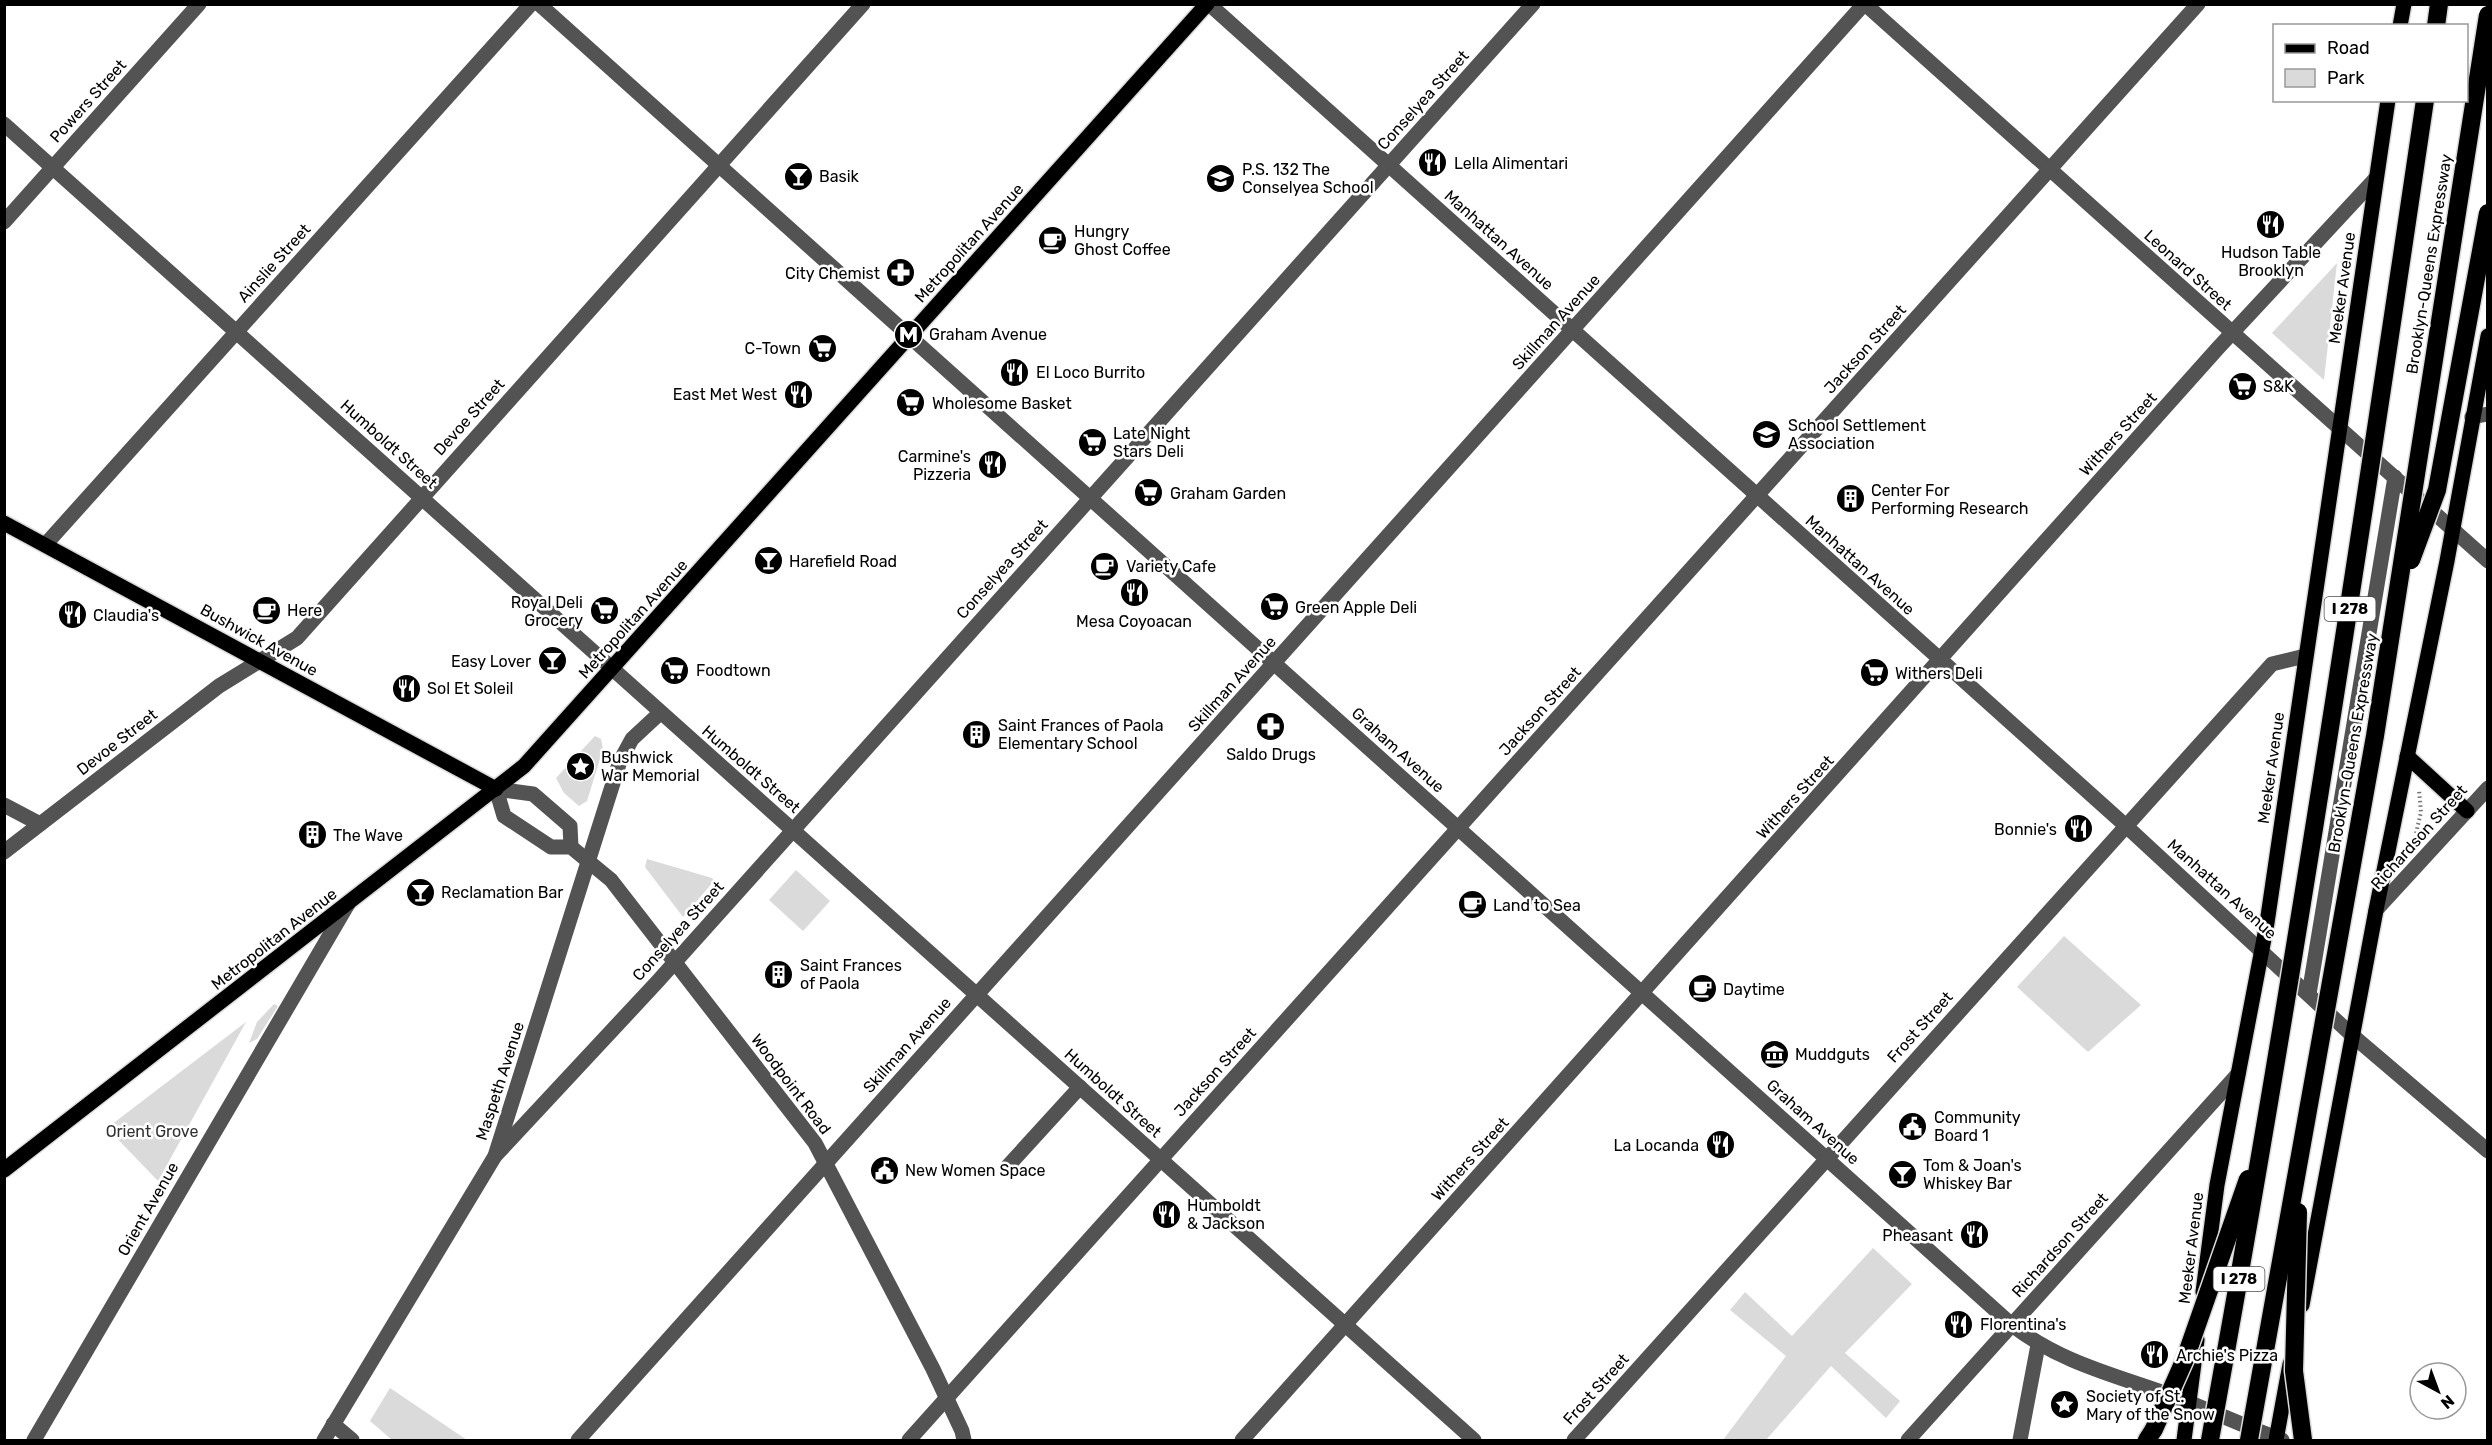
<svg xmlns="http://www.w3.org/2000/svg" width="2492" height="1445" font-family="Rubik,sans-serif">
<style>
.green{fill:#dadada}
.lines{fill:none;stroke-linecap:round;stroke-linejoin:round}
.major-casing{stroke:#dbdbdb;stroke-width:18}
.highway-casing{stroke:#dbdbdb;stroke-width:21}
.path{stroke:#757575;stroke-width:4;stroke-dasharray:1.5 3;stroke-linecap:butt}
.minor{stroke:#535353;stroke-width:15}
.major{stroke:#000;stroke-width:15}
.highway{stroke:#000;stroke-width:18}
.highway-bridge-casing{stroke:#dbdbdb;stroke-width:21;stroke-linecap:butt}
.highway-bridge{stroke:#000;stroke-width:18}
.labels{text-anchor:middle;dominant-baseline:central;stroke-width:5;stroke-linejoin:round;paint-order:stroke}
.shield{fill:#fff;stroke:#4c4c4c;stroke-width:1.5}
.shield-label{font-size:15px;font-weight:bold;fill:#000}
.street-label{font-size:16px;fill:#000;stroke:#fff}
.poi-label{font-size:16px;fill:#000;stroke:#fff;text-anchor:start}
.park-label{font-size:16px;fill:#313131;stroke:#fff}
</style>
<rect width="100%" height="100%" fill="#fff"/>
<g class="green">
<polygon points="2337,263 2324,380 2272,333"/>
<polygon points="595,736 601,739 603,749 587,801 579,806 564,793 556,778"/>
<polygon points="647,859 712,878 714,881 683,917 645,867"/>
<polygon points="796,870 830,901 803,931 769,900"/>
<polygon points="2064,936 2141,1005 2088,1052 2017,987"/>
<polygon points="274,1004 278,1006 257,1039 249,1043 257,1022"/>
<polygon points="246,1022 158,1181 107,1128"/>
<polygon points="1873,1248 1912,1284 1845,1353 1900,1401 1886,1418 1831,1366 1766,1440 1723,1440 1786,1356 1730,1310 1745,1292 1792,1336"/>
<polygon points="390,1388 467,1440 392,1440 370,1421"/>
</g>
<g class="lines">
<defs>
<g id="major">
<polyline points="2400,26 2404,4"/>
<polyline points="4,523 496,789"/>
<polyline points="2407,756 2467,811"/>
<polyline points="4,1170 524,766 1207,4"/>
<polyline points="2203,1292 2217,1185 2267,923 2388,100"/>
<polyline points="2302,1305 2376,910 2447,561 2488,336"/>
<polyline points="2184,1440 2197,1340"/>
<polyline points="2276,1440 2290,1364"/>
</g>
<g id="highway">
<polyline points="2436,26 2439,4"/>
<polyline points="2147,1440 2154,1429"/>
</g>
</defs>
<use href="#major" class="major-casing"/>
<use href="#highway" class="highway-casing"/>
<polyline class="path" points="2414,842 2421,812 2419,790"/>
<g class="minor">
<path d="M 539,4 L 2012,1325 C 2060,1362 2111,1374 2167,1394 C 2206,1408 2243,1426 2282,1440"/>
<polyline points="1209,4 2126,826 2353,1036 2488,1151"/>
<polyline points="1865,4 2488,561"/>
<polyline points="4,124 1474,1440"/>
<polyline points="4,222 199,4"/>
<polyline points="2472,417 2488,414"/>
<polyline points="45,545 531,4"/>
<polyline points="4,805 40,824"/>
<polyline points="571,847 570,826 533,794 496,789 504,816 551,847 571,847 611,880 815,1143 933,1369 962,1431 964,1440"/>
<polyline points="4,852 219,686 297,638 863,4"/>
<polyline points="2376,910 2488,788"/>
<polyline points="2309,994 2395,477"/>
<polyline points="495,1156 658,981 1533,4"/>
<polyline points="1008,1166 1080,1087"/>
<polyline points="333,1424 352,1440"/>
<polyline points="34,1440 348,904"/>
<polyline points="324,1440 495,1156 620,761 632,739 660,713"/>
<polyline points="578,1440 1864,4"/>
<polyline points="909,1440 2198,4"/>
<polyline points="1242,1440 2218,348 2376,178"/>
<polyline points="1574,1440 2272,664 2305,656"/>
<polyline points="1908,1440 2238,1074"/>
<polyline points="2020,1440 2038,1345"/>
</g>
<use href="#major" class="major"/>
<use href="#highway" class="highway"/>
<defs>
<g id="highway-bridge">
<polyline points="2411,560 2437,490 2488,213"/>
<polyline points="2298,1212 2294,1371 2303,1440"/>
<polyline points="2154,1429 2185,1359 2248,1179"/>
<path d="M 2210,1440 C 2291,995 2359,548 2425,100"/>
<polyline points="2249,1440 2375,736 2488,15"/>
</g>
</defs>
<use href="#highway-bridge" class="highway-bridge-casing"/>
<use href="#highway-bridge" class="highway-bridge"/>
</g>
<defs>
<symbol id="restaurant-disc" viewBox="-11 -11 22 22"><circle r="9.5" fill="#000" stroke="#fff"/><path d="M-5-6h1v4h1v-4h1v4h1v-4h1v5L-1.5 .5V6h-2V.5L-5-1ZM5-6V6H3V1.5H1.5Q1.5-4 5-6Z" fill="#fff"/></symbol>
<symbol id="bar-disc" viewBox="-11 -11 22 22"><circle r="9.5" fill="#000" stroke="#fff"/><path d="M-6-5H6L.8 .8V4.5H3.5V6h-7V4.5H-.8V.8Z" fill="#fff"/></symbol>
<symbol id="school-disc" viewBox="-11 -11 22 22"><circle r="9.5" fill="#000" stroke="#fff"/><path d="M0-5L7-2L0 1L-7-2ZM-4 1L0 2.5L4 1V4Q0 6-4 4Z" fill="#fff"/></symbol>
<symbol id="cafe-disc" viewBox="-11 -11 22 22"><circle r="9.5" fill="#000" stroke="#fff"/><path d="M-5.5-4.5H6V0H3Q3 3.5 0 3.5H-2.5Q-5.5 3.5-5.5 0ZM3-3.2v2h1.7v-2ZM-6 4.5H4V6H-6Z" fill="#fff"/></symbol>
<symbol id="pharmacy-disc" viewBox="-11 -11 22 22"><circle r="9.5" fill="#000" stroke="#fff"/><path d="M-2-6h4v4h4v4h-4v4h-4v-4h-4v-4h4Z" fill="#fff"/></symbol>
<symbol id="metro-disc" viewBox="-11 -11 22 22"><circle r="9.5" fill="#000" stroke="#fff"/><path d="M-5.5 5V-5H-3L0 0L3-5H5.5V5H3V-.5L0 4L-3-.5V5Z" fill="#fff"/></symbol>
<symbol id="supermarket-disc" viewBox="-11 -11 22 22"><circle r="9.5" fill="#000" stroke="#fff"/><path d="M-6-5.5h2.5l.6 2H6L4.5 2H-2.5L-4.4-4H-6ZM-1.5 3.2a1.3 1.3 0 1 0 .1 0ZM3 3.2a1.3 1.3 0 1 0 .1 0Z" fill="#fff"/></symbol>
<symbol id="building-disc" viewBox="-11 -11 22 22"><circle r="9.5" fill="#000" stroke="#fff"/><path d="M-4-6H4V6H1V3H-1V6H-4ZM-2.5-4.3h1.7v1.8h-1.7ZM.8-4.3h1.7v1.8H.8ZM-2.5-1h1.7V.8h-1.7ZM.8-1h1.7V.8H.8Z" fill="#fff"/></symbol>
<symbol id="sight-disc" viewBox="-11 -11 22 22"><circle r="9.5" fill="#000" stroke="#fff"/><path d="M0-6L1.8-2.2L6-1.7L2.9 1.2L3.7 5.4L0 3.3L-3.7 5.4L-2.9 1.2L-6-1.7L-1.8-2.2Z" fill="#fff"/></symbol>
<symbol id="museum-disc" viewBox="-11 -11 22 22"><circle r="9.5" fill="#000" stroke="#fff"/><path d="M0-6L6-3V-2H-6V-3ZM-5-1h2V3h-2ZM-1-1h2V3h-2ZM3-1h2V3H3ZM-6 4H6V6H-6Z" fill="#fff"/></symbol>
<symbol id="civic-disc" viewBox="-11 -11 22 22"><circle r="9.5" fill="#000" stroke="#fff"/><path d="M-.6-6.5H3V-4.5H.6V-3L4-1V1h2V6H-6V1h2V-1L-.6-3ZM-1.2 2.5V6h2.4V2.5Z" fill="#fff"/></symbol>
</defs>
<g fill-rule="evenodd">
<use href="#restaurant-disc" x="1416" y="146" width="33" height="33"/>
<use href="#bar-disc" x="782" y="160" width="33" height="33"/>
<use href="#school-disc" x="1204" y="162" width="33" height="33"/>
<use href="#restaurant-disc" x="2254" y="208" width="33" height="33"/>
<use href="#cafe-disc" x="1036" y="224" width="33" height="33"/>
<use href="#pharmacy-disc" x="884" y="256" width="33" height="33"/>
<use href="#metro-disc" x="892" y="318" width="33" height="33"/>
<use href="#supermarket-disc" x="806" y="332" width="33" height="33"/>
<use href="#restaurant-disc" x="998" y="356" width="33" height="33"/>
<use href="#supermarket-disc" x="2226" y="370" width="33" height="33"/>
<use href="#restaurant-disc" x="782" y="378" width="33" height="33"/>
<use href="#supermarket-disc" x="894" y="386" width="33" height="33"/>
<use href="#school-disc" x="1750" y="418" width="33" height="33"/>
<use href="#supermarket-disc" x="1076" y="426" width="33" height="33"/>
<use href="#restaurant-disc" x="976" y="448" width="33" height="33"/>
<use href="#supermarket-disc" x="1132" y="476" width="33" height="33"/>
<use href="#building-disc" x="1834" y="482" width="33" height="33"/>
<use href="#bar-disc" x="752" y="544" width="33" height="33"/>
<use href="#cafe-disc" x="1088" y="550" width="33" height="33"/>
<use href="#restaurant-disc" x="1118" y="576" width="33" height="33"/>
<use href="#supermarket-disc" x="1258" y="590" width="33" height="33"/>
<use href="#cafe-disc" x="250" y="594" width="33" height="33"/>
<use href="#supermarket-disc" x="588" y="594" width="33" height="33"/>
<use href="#restaurant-disc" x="56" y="598" width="33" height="33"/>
<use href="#bar-disc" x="536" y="644" width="33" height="33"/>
<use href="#supermarket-disc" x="658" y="654" width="33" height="33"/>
<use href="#supermarket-disc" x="1858" y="656" width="33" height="33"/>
<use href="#restaurant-disc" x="390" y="672" width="33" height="33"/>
<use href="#pharmacy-disc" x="1254" y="710" width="33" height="33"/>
<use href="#building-disc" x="960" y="718" width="33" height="33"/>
<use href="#sight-disc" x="564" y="750" width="33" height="33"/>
<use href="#restaurant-disc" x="2062" y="812" width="33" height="33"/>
<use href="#building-disc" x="296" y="818" width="33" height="33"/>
<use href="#bar-disc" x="404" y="876" width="33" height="33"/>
<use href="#cafe-disc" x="1456" y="888" width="33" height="33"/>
<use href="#building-disc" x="762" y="958" width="33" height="33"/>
<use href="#cafe-disc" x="1686" y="972" width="33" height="33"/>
<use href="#museum-disc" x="1758" y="1038" width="33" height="33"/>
<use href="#civic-disc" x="1896" y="1110" width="33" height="33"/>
<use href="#restaurant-disc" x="1704" y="1128" width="33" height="33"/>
<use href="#civic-disc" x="868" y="1154" width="33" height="33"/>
<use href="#bar-disc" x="1886" y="1158" width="33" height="33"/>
<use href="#restaurant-disc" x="1150" y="1198" width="33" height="33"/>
<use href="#restaurant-disc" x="1958" y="1218" width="33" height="33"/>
<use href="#restaurant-disc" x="1942" y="1308" width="33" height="33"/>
<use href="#restaurant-disc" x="2138" y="1338" width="33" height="33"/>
<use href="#sight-disc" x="2048" y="1388" width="33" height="33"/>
</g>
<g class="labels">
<g class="shield">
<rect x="2324.5" y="597" width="51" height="24" rx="4.5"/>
<rect x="2213.5" y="1267" width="51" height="24" rx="4.5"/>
</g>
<g class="shield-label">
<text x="2350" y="609">I 278</text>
<text x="2239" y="1279">I 278</text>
</g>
<g class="street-label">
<text transform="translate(1423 100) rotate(-48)">Conselyea Street</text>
<text transform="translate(88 101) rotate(-48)">Powers Street</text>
<text transform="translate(1499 240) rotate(42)">Manhattan Avenue</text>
<text transform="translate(969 243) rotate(-48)">Metropolitan Avenue</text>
<text transform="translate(274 263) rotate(-48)">Ainslie Street</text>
<text transform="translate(2429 264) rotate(-81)">Brooklyn-Queens Expressway</text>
<text transform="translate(2188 270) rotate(42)">Leonard Street</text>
<text transform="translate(2342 288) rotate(-82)">Meeker Avenue</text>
<text transform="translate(1556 322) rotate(-48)">Skillman Avenue</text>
<text transform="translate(1865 349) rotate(-48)">Jackson Street</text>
<text transform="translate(469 417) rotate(-48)">Devoe Street</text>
<text transform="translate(2118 434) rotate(-48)">Withers Street</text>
<text transform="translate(389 444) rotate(42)">Humboldt Street</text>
<text transform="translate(1860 565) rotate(42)">Manhattan Avenue</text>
<text transform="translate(1002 569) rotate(-48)">Conselyea Street</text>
<text transform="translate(633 619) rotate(-48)">Metropolitan Avenue</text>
<text transform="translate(259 640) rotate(29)">Bushwick Avenue</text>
<text transform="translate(1232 684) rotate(-48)">Skillman Avenue</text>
<text transform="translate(1540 711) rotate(-48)">Jackson Street</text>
<text transform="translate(117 742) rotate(-38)">Devoe Street</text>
<text transform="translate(2353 743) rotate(-80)">Brooklyn-Queens Expressway</text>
<text transform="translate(1398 750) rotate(42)">Graham Avenue</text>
<text transform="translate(2271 768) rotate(-82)">Meeker Avenue</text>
<text transform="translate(751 769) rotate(41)">Humboldt Street</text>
<text transform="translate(1795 797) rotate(-48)">Withers Street</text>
<text transform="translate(2419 837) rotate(-48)">Richardson Street</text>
<text transform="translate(2222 889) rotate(42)">Manhattan Avenue</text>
<text transform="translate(678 931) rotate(-48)">Conselyea Street</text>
<text transform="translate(274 939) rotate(-38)">Metropolitan Avenue</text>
<text transform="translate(1920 1027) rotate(-48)">Frost Street</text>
<text transform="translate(907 1045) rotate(-48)">Skillman Avenue</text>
<text transform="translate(1215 1072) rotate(-48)">Jackson Street</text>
<text transform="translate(500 1081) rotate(-72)">Maspeth Avenue</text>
<text transform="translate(791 1084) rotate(53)">Woodpoint Road</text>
<text transform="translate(1113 1093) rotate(42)">Humboldt Street</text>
<text transform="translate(1813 1122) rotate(42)">Graham Avenue</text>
<text transform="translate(1470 1159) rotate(-48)">Withers Street</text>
<text transform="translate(148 1209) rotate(-60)">Orient Avenue</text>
<text transform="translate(2060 1245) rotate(-48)">Richardson Street</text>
<text transform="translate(2191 1248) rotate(-83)">Meeker Avenue</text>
<text transform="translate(1596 1389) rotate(-48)">Frost Street</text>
</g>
<g class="poi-label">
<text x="1454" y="163">Lella Alimentari</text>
<text x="1242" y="169">P.S. 132 The<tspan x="1242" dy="18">Conselyea School</tspan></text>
<text x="819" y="176">Basik</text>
<text x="1074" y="231">Hungry<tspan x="1074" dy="18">Ghost Coffee</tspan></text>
<text x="2271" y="252" text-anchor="middle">Hudson Table<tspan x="2271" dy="18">Brooklyn</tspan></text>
<text x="880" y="273" text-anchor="end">City Chemist</text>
<text x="929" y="334">Graham Avenue</text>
<text x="801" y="348" text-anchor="end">C-Town</text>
<text x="1036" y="372">El Loco Burrito</text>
<text x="2263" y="386">S&amp;K</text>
<text x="777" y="394" text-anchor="end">East Met West</text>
<text x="932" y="403">Wholesome Basket</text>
<text x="1788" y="425">School Settlement<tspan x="1788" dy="18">Association</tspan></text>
<text x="1113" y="433">Late Night<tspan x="1113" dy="18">Stars Deli</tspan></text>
<text x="971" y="456" text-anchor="end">Carmine's<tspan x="971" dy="18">Pizzeria</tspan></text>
<text x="1871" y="490">Center For<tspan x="1871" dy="18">Performing Research</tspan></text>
<text x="1170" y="493">Graham Garden</text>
<text x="789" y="561">Harefield Road</text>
<text x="1126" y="566">Variety Cafe</text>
<text x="583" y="602" text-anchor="end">Royal Deli<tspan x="583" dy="18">Grocery</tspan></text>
<text x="1295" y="607">Green Apple Deli</text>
<text x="287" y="610">Here</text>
<text x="93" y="615">Claudia's</text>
<text x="1134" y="621" text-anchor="middle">Mesa Coyoacan</text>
<text x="531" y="661" text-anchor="end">Easy Lover</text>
<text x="696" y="670">Foodtown</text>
<text x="1895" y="673">Withers Deli</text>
<text x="427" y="688">Sol Et Soleil</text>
<text x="998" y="725">Saint Frances of Paola<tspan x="998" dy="18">Elementary School</tspan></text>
<text x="1271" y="754" text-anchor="middle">Saldo Drugs</text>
<text x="601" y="757">Bushwick<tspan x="601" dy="18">War Memorial</tspan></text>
<text x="2057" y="829" text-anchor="end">Bonnie's</text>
<text x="333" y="835">The Wave</text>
<text x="441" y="892">Reclamation Bar</text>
<text x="1493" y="905">Land to Sea</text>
<text x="800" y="965">Saint Frances<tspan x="800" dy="18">of Paola</tspan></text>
<text x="1723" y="989">Daytime</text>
<text x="1795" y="1054">Muddguts</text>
<text x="1934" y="1117">Community<tspan x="1934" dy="18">Board 1</tspan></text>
<text x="1699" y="1145" text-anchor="end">La Locanda</text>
<text x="1923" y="1165">Tom &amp; Joan's<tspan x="1923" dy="18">Whiskey Bar</tspan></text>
<text x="905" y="1170">New Women Space</text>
<text x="1187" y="1205">Humboldt<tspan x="1187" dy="18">&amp; Jackson</tspan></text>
<text x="1953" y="1235" text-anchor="end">Pheasant</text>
<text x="1980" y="1324">Florentina's</text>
<text x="2176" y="1355">Archie's Pizza</text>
<text x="2086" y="1396">Society of St.<tspan x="2086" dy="18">Mary of the Snow</tspan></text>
</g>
<g class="park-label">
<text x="152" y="1131">Orient Grove</text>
</g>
</g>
<rect width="2492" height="1445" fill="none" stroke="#000000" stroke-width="12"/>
<rect x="2273" y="24" width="195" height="78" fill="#ffffff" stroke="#999999" stroke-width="1.5"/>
<rect x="2285" y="44" width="30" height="9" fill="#000000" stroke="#999999" stroke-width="1.5"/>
<text x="2327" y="54" font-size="18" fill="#000000">Road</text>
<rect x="2285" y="69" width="30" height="18" fill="#dadada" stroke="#999999" stroke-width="1.5"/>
<text x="2327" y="84" font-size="18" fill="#000000">Park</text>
<g transform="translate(2438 1391) rotate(139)"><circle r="28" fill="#ffffff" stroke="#999999" stroke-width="1.5"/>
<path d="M0-4.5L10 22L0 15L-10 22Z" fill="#000000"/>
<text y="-9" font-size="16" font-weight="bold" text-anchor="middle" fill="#000000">N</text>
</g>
</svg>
